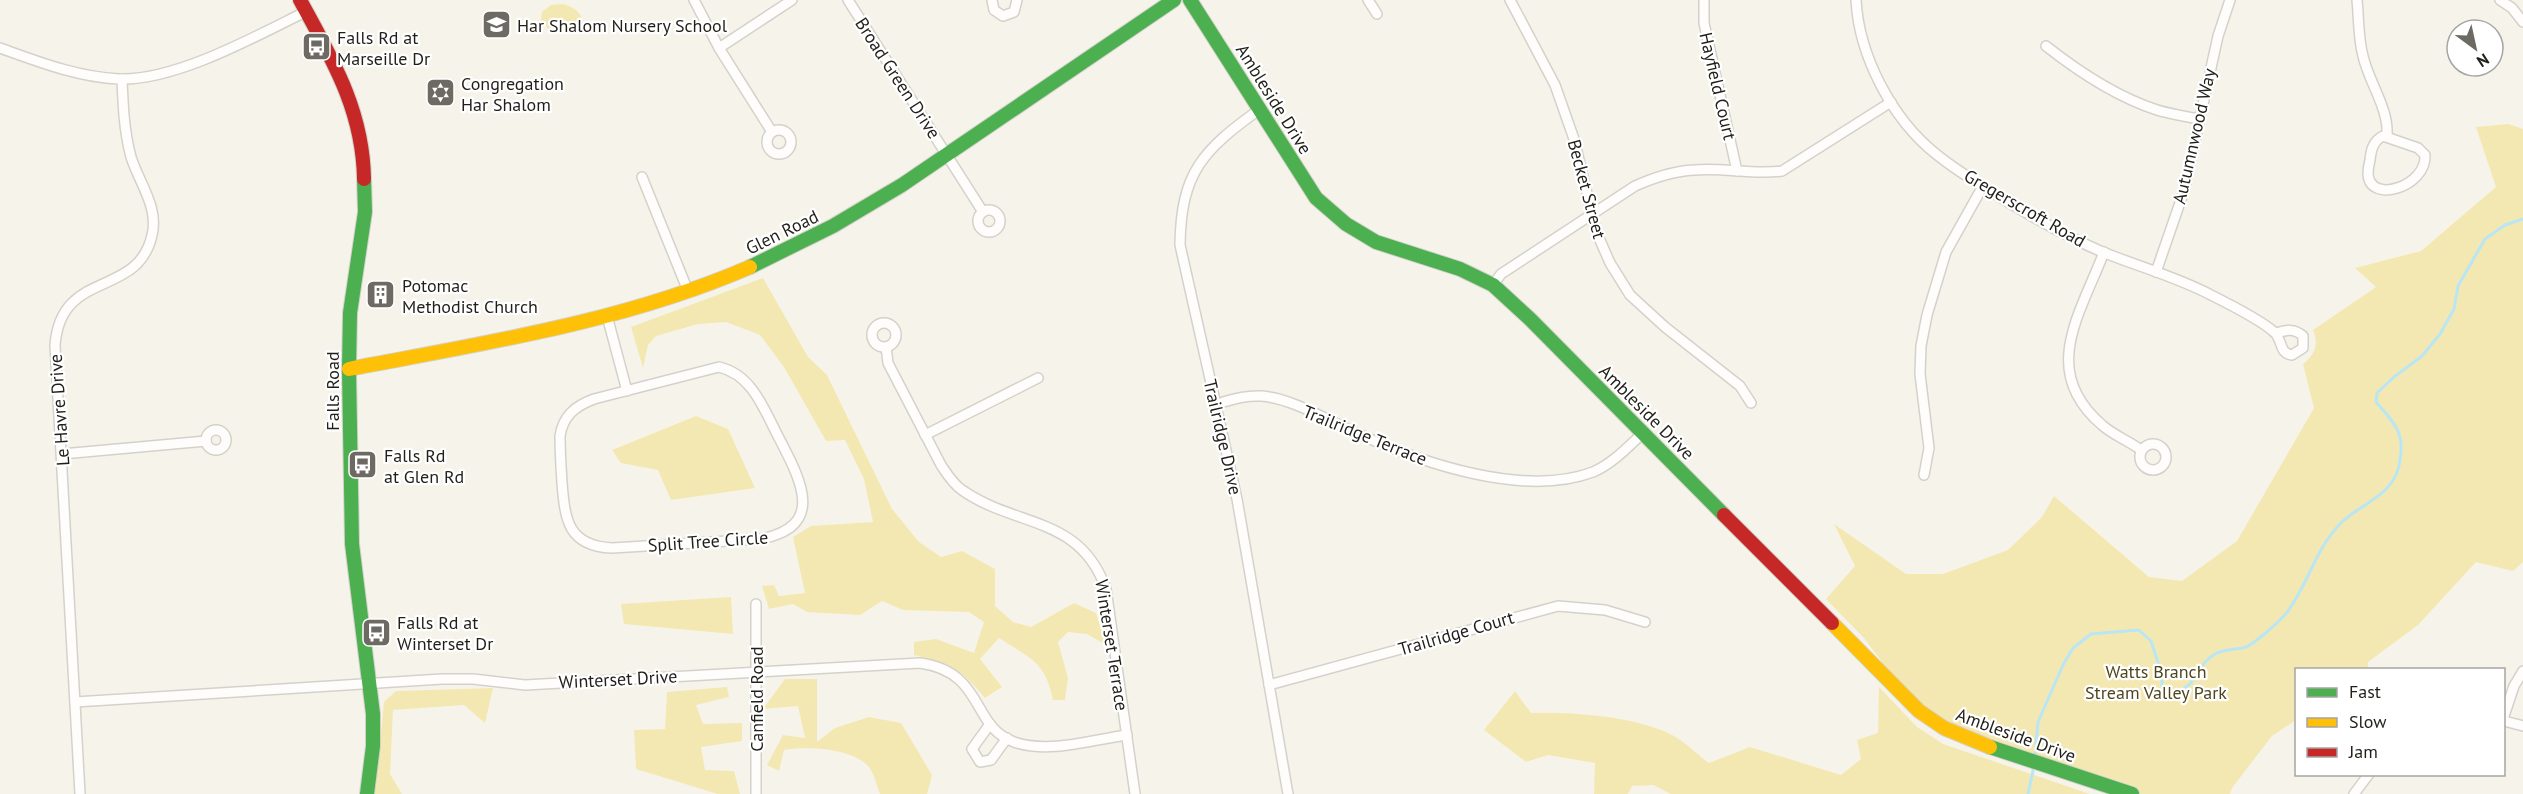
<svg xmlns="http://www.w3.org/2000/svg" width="2523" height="794" font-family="'PT Sans',sans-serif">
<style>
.green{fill:#f4e8b2}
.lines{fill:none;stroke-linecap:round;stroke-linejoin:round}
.stream{stroke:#b9e6f4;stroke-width:3}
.street-casing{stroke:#d3d2ca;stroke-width:12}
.fast-casing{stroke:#d3d2ca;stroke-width:16}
.slow-casing{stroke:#d3d2ca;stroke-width:16}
.jam-casing{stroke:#d3d2ca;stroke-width:16}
.street{stroke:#fefdfc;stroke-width:9}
.fast{stroke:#4caf50;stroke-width:14}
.slow{stroke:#ffc107;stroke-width:14}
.jam{stroke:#c62828;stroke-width:14}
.labels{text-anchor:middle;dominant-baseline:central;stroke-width:4.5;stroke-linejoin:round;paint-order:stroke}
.poi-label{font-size:18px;fill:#211f19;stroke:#fff;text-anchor:start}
.street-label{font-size:18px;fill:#211f19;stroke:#fff}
.park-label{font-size:18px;fill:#4e461c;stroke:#fff}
</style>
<rect width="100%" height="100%" fill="#f6f4ea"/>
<g class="green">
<path d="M 563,4 C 574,7 583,13 583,25 L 573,33 L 568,26 L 559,31 L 549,30 L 541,20 L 542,12 L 551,5 Z"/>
<path d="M 2508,124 L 2523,129 L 2523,562 L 2513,571 L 2476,562 L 2418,625 L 2368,662 L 2368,669 L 2296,670 L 2296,720 L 2272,736 L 2232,788 L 2230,794 L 2132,794 L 2001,751 L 1919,711 L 1864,638 L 1826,599 L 1855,566 L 1834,524 L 1906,574 L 1943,574 L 2008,550 L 2042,517 L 2054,496 L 2149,577 L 2182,581 L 2237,541 L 2314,408 L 2303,364 C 2315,355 2319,343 2313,330 L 2376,287 L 2355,268 L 2421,251 L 2496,187 L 2476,127 Z"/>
<path d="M 763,278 L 808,357 L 827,375 L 892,509 L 919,542 L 941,557 L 962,551 L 995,569 L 995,606 L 1013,622 L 1031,627 L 1074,603 L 1096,613 L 1106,645 L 1087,634 L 1068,632 L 1058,642 L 1068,678 L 1065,700 L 1053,700 C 1045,661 1031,659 999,638 L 980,659 L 1002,687 L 985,698 C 960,668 952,664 914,655 L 914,642 L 936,639 L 974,653 L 984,622 L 969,612 L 903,610 L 882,601 L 860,615 L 807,612 L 793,604 L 769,609 L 762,586 L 774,585 L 779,596 L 805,593 L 793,537 L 811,526 L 873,522 L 864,479 L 845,440 L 826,441 L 784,367 L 760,335 L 726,322 L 698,324 L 656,336 L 648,345 L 643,368 L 631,327 Z"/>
<polygon points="696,416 728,429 755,488 671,500 658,470 621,463 612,450"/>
<polygon points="731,597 733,634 624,624 621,604"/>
<path d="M 785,679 L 817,679 L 817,742 L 835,728 L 869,717 L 901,723 L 932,775 L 927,794 L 880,794 C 877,786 874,774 869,767 C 853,748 806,746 784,750 L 779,771 L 767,765 L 783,735 L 805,738 L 798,706 L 763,709 Z"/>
<polygon points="727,687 729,697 696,705 703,724 742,723 742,741 701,747 705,770 734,771 740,794 718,794 636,769 634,730 665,729 667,692"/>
<path d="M 1879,687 L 1917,727 L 1943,744 L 2090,794 L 1671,794 L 1653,785 L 1632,786 L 1628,794 L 1594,794 L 1595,763 L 1548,755 L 1526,762 L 1484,730 L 1515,691 L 1531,713 C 1571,712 1635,716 1672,735 C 1685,742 1697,754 1709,763 L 1750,747 L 1841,775 L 1861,759 L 1857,740 L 1878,733 Z"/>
<polygon points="493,688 485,723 464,705 393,710 390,774 402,794 375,794 384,702 396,691"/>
</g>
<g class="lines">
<g class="stream">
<path d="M 2035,757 L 2038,722 L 2063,665 L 2073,648 L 2091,634 L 2139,630 L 2151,641 L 2162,675 L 2162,687 L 2168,694 C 2202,687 2192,668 2215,654 C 2223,649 2236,650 2246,647 C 2253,644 2262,636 2268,631 C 2275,624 2285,617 2290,608 C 2309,581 2317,546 2342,522 C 2362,503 2392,496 2399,466 C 2406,433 2396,425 2376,402 L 2377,393 L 2394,377 L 2422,356 L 2440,334 L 2454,309 L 2458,286 L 2485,239 L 2505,225 L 2523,219"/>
<polyline points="2028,794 2034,766"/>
</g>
<defs>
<g id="street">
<polyline points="694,0 719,48 772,132"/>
<polyline points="848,0 983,212"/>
<polyline points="992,0 994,10 1003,16 1014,12 1017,0"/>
<polyline points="1368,0 1377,14"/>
<polyline points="1510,0 1555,85 1574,139 1596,231 1610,263 1630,295 1665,327 1740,386 1751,403"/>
<polyline points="1704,0 1704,23 1737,171"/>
<path d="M 1856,0 C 1859,56 1892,119 1936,154 C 1958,172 1984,187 2008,202 C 2040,221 2071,239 2105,253 C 2140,267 2177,277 2211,295 C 2227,303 2262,321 2274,332 C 2283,339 2278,353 2292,355 L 2303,348 L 2303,336 C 2294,328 2286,330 2276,333"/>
<path d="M 2357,0 C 2359,18 2358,38 2363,56 C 2369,83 2389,108 2387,136"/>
<polyline points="2500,0 2512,8 2523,22"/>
<path d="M 2046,46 C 2079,72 2117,97 2157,110 C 2170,114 2184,116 2198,119"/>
<path d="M 0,48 C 39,62 77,77 119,79 C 176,81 256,36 307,11"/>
<polyline points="719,48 792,0"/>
<path d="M 1260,109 C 1203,150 1181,172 1180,245 L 1237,499 L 1288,794"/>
<circle cx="779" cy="142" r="12"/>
<path d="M 2383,136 L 2418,148 L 2425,155 C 2427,186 2370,205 2368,174 C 2368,170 2369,164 2370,160 C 2371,150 2373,141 2383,136 Z"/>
<polyline points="642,177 688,291"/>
<circle cx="989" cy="221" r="11"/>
<path d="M 2104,252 C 2080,315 2039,371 2102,425 C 2113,435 2129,441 2141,450"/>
<polyline points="2156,272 2184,191 2218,36 2230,0"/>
<path d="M 1493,285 L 1501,274 L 1635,186 C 1653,178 1674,171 1694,170 C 1723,167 1752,175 1782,171 L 1891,102"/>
<polyline points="607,316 627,391"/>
<circle cx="884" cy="335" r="12"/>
<path d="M 886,347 L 888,363 L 941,465 C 947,474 953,484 962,490 C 1016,528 1080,515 1106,589 L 1135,794"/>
<path d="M 719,367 C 753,375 764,410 779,438 C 800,479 827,526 761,539 L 612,548 C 568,546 565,520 562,483 C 561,467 560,452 560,436 C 563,416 575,406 594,399 Z"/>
<path d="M 1216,404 C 1231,400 1245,395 1261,396 C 1292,398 1330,422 1359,434 C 1422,463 1524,498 1593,472 C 1612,464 1628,447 1643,433"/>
<circle cx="216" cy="440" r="10"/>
<polyline points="925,435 1038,378"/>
<circle cx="2153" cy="457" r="13"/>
<polyline points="62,454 206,441"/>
<polyline points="1924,475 1929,448 1920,374 1921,346 1927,315 1946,252 1983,186"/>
<polyline points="1269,685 1558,606 1605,610 1645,622"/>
<path d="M 75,702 L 442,679 L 473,679 L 525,685 L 920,663 C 985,672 971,727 1014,742 C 1049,754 1091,740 1127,735"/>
<polyline points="2504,716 2514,686 2523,671"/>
<polyline points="2504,721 2523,726"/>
<polyline points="990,724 972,749 980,762 991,760 1007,738"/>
<path d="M 80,794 L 55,345 C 61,268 138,299 152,235 C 159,207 139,183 131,157 C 124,131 123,105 122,79"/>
<polyline points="756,794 756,604"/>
<polyline points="2354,794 2369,774"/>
</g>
<g id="fast">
<polyline points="1190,0 1316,198 1346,224 1376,242 1460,269 1493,285 1530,319 1724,515"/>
<polyline points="364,179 365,212 350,313 349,369 352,544 373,714 373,746 367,794"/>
<polyline points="750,267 833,226 902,185 1174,0"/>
<polyline points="1990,747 2132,794"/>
</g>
<g id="slow">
<path d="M 349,369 C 484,343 623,322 750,267"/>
<polyline points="1832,623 1919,711 1944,728 1990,747"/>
</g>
<g id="jam">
<path d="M 300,0 C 332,59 363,110 364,179"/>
<polyline points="1724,515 1832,623"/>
</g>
</defs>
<use href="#street" class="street-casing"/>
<use href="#fast" class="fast-casing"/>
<use href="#slow" class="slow-casing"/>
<use href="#jam" class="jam-casing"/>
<use href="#street" class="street"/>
<use href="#fast" class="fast"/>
<use href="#slow" class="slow"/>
<use href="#jam" class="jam"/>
</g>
<defs>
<symbol id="school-square" viewBox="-11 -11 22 22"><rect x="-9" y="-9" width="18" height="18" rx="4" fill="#6c6a62" stroke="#fff"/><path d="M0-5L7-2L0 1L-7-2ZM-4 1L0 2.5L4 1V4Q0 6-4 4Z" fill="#fff"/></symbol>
<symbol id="bus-square" viewBox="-11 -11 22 22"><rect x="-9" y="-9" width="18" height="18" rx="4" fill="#6c6a62" stroke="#fff"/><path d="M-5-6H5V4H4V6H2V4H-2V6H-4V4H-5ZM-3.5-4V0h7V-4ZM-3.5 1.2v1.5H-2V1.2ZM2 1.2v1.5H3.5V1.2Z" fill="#fff"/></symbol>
<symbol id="synagogue-square" viewBox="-11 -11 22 22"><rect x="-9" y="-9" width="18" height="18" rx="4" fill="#6c6a62" stroke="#fff"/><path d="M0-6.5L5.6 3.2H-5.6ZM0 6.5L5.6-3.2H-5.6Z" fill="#fff"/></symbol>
<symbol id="building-square" viewBox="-11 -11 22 22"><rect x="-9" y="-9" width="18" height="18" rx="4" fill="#6c6a62" stroke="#fff"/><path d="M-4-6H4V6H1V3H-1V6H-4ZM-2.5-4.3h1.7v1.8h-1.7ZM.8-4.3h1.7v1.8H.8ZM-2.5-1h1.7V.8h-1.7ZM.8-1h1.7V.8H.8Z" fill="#fff"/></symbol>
</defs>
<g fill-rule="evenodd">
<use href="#school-square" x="480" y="8" width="33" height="33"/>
<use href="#bus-square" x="300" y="30" width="33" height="33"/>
<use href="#synagogue-square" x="424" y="76" width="33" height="33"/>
<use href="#building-square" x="364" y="278" width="33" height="33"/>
<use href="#bus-square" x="346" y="448" width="33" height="33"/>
<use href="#bus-square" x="360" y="616" width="33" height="33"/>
</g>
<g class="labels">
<g class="poi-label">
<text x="517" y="25">Har Shalom Nursery School</text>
<text x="337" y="37">Falls Rd at<tspan x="337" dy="21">Marseille Dr</tspan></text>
<text x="461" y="83">Congregation<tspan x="461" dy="21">Har Shalom</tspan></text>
<text x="402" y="285">Potomac<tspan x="402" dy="21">Methodist Church</tspan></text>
<text x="384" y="455">Falls Rd<tspan x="384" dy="21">at Glen Rd</tspan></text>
<text x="397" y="622">Falls Rd at<tspan x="397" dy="21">Winterset Dr</tspan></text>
</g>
<g class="street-label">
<text transform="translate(898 78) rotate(57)">Broad Green Drive</text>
<text transform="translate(1718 86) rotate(77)">Hayfield Court</text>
<text transform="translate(1274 99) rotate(58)">Ambleside Drive</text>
<text transform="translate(2194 136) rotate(-77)">Autumnwood Way</text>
<text transform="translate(1587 189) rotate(75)">Becket Street</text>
<text transform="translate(2025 208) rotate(30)">Gregerscroft Road</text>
<text transform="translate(782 232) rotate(-26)">Glen Road</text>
<text transform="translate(332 391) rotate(-90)">Falls Road</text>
<text transform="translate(59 410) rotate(-94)">Le Havre Drive</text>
<text transform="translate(1647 412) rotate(45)">Ambleside Drive</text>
<text transform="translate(1365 435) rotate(22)">Trailridge Terrace</text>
<text transform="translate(1223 437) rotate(77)">Trailridge Drive</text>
<text transform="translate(708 541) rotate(-4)">Split Tree Circle</text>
<text transform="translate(1456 633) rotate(-16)">Trailridge Court</text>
<text transform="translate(1112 645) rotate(81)">Winterset Terrace</text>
<text transform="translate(618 679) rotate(-3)">Winterset Drive</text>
<text transform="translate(756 699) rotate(-90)">Canfield Road</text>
<text transform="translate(2016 735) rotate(20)">Ambleside Drive</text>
</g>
<g class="park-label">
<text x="2156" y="671">Watts Branch<tspan x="2156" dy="21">Stream Valley Park</tspan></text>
</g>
</g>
<rect x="2295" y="668" width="210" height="108" fill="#ffffff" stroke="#a6a5a3" stroke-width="1.5"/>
<rect x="2307" y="688" width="30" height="9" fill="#4caf50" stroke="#a6a5a3" stroke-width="1.5"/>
<text x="2349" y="698" font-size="18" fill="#211f19">Fast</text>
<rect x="2307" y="718" width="30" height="9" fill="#ffc107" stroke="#a6a5a3" stroke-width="1.5"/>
<text x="2349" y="728" font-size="18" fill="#211f19">Slow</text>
<rect x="2307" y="748" width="30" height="9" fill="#c62828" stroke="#a6a5a3" stroke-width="1.5"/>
<text x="2349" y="758" font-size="18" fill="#211f19">Jam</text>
<g transform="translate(2475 48) rotate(147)"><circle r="28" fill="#ffffff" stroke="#a6a5a3" stroke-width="1.5"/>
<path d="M0-4.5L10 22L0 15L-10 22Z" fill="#6c6a62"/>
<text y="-9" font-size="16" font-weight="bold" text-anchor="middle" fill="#211f19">N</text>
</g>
</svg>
